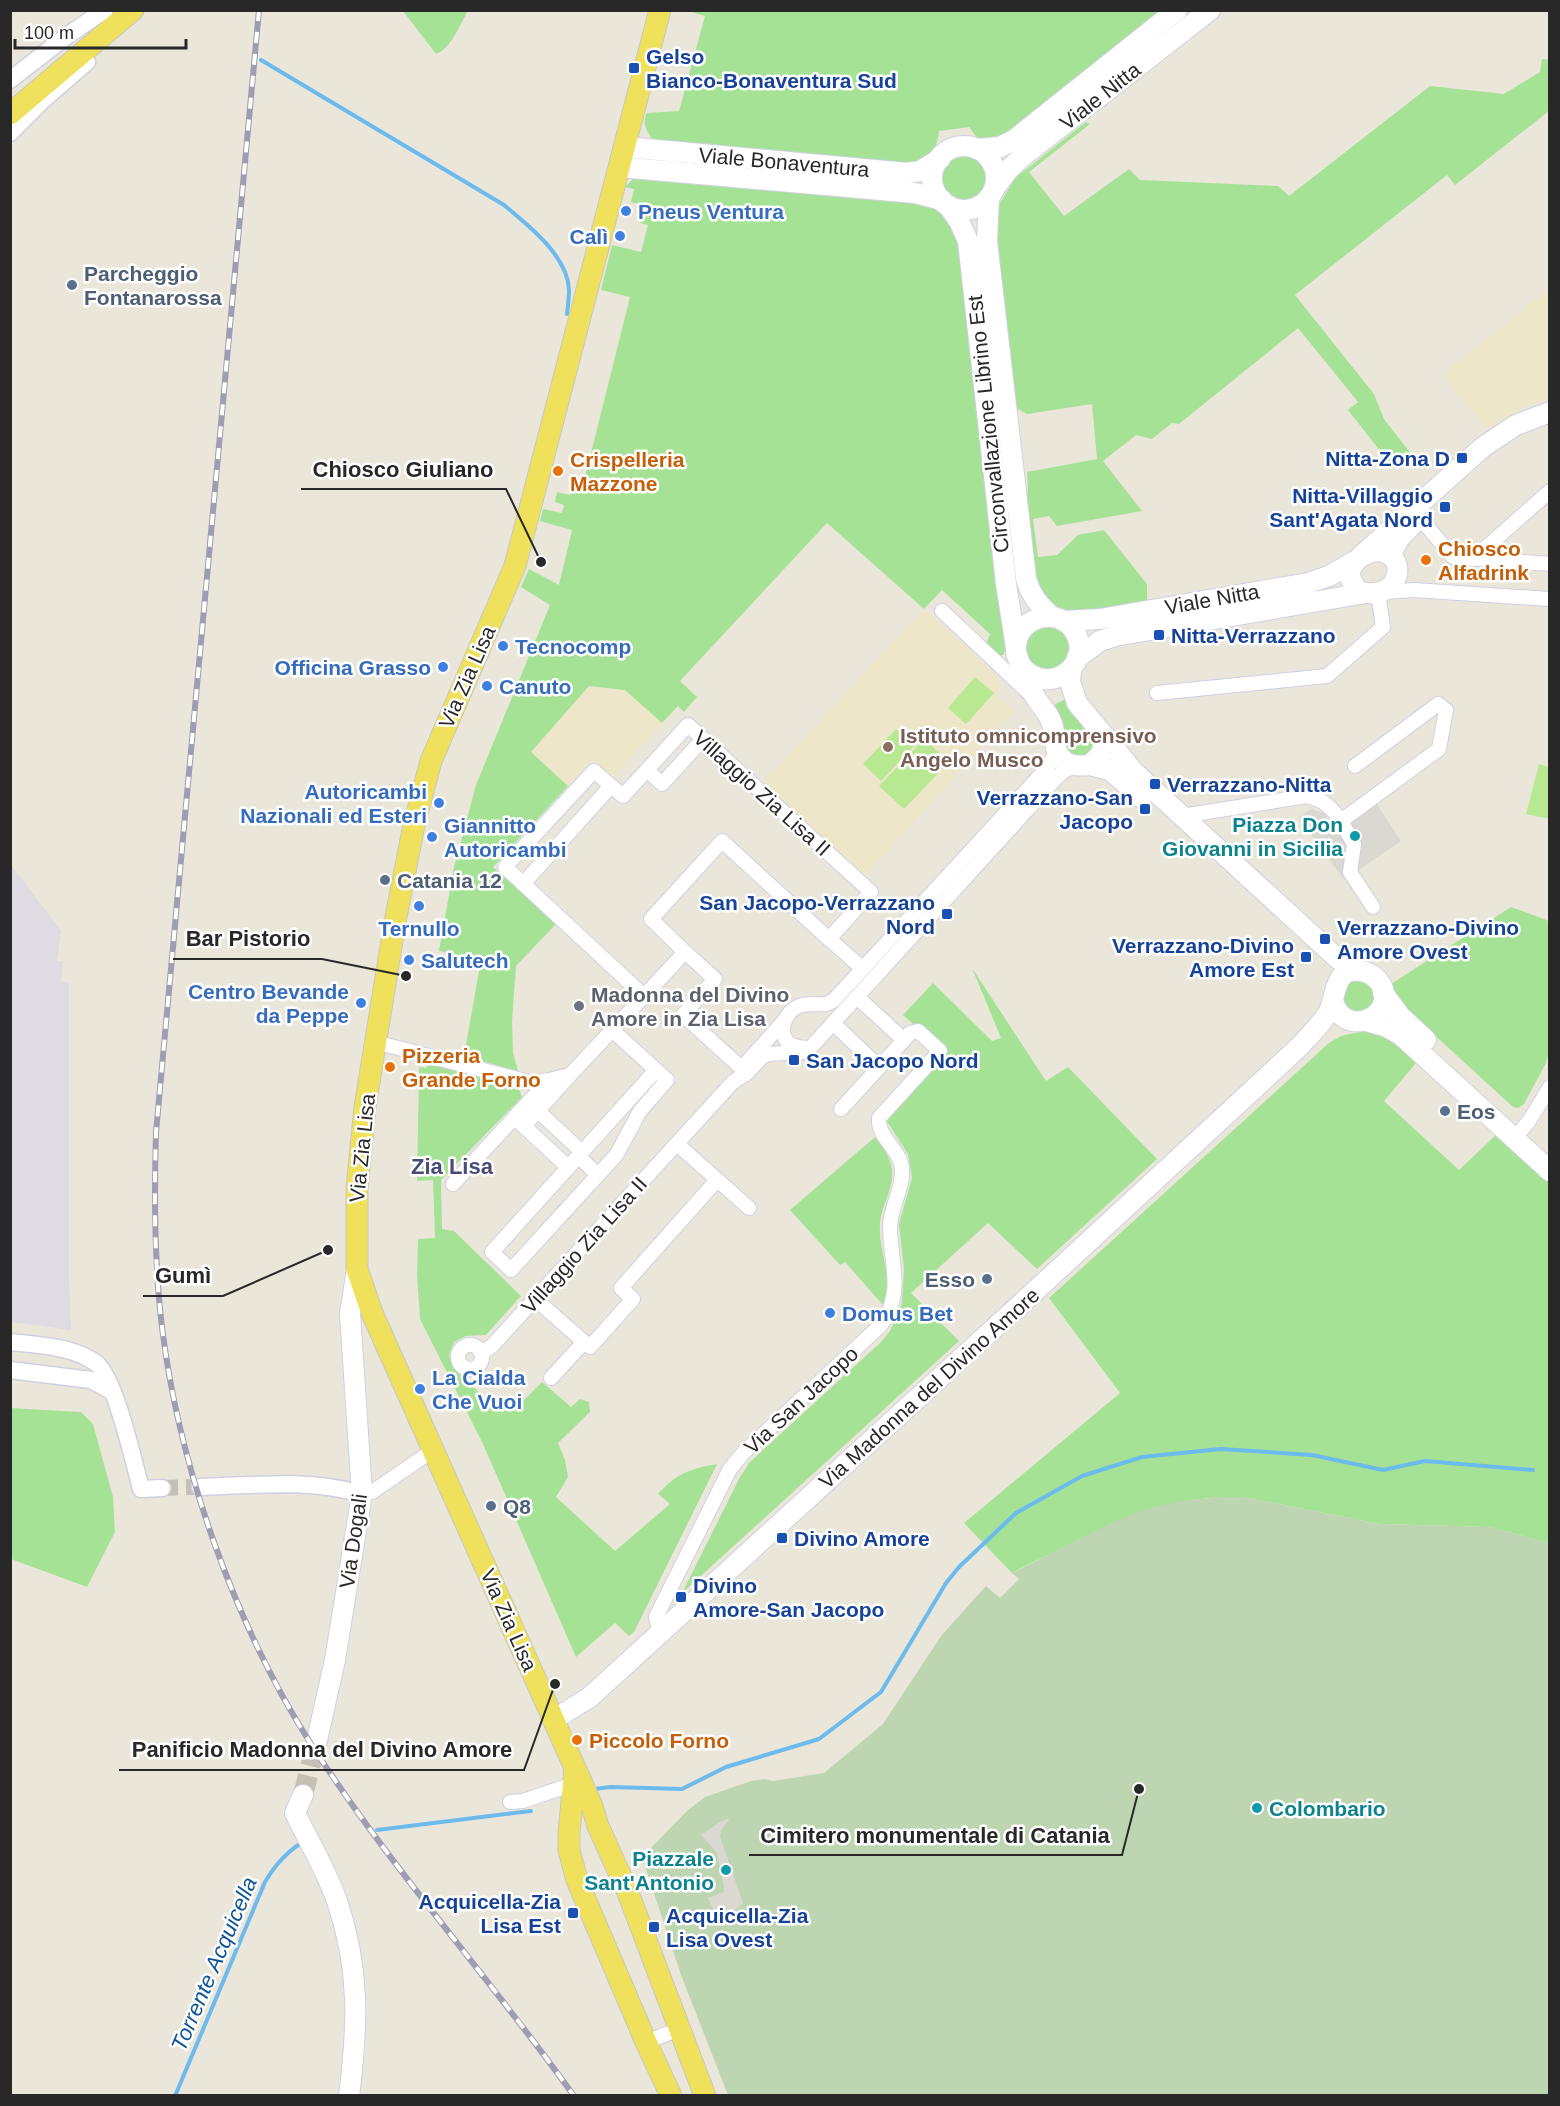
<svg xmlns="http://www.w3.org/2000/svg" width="1560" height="2106" font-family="Helvetica,sans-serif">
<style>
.industrial{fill:#dedbe3}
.education{fill:#ede6c9}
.green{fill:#a6e296}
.cemetery{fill:#bed5b1}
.pitch{fill:#b8e992}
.plaza{fill:#dbd8d1}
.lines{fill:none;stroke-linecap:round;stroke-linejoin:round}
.stream{stroke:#6dbaed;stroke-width:4}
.tertiary-tunnel{stroke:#c4c0b6;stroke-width:16;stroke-dasharray:16 8;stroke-linecap:butt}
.secondary-tunnel{stroke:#c4c0b6;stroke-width:20;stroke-dasharray:20 10;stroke-linecap:butt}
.minor-casing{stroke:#cfd0e2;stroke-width:16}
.tertiary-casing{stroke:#cfd0e2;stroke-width:19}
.secondary-casing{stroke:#cfd0e2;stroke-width:22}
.primary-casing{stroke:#c7c7c7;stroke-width:23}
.minor{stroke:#fff;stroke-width:14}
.tertiary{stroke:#fff;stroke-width:16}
.secondary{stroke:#fff;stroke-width:20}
.primary{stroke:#efe15b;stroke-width:21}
.rail-casing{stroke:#9d9db3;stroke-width:6}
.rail{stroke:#fff;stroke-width:4;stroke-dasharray:11;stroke-linecap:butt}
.transit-dot{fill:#1a4fb4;stroke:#fff;stroke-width:2}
.shop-dot{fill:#3f7fe0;stroke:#fff;stroke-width:2}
.service-dot{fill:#5c6f8a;stroke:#fff;stroke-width:2}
.food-dot{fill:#e8710a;stroke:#fff;stroke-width:2}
.education-dot{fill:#8d6e63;stroke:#fff;stroke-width:2}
.culture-dot{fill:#0f9aa8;stroke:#fff;stroke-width:2}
.worship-dot{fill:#6b7280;stroke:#fff;stroke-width:2}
.labels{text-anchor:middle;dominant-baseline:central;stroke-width:5;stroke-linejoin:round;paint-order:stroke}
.transit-label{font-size:21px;font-weight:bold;fill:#164399;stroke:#fff;text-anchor:start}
.street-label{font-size:21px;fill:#282828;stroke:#fff}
.shop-label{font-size:21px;font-weight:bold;fill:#366cbe;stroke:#fff;text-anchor:start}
.service-label{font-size:21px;font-weight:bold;fill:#4e5e75;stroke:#fff;text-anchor:start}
.food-label{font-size:21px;font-weight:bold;fill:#c56008;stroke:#fff;text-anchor:start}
.education-label{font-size:21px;font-weight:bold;fill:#785e54;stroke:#fff;text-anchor:start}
.culture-label{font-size:21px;font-weight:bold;fill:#0d838f;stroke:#fff;text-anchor:end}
.worship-label{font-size:21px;font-weight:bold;fill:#5b616d;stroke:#fff;text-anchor:start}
.neighbourhood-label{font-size:22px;font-weight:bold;fill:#494b79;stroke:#fff}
.water-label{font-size:22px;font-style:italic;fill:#0e5597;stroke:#fff}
.leader{fill:none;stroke:#282828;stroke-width:2}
.callout-dot{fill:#282828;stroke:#fff;stroke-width:2}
.callout-label{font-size:22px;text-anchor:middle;font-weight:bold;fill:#282828;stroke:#fff;stroke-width:5;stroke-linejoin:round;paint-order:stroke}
</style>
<rect width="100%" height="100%" fill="#ebe6da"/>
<polygon class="industrial" points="11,865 61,931 57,961 63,961 62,982 69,983 69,1283 71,1330 11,1322"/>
<g class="education">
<polygon points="1549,289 1549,399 1524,407 1486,429 1443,374"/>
<polygon points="924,609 996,675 1000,687 997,695 1014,711 865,876 762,783"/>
<polygon points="589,686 625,690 662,723 613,777 593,759 568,786 531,752"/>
</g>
<g class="green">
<path d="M 403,11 L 468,11 C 460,24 451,49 436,54 Z"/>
<path d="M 688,11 L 1165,11 L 1136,29 L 1116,45 L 1093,68 L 1001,139 L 979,140 L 969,127 L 939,131 C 936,152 931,156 912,164 L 654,141 C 647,132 641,124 647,113 L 679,111 L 705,16 Z"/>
<path d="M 1542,59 L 1549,60 L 1549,111 L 1455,185 L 1447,175 L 1295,295 L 1374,394 L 1384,419 L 1412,455 L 1415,456 L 1416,463 C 1410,470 1407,467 1401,463 L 1394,468 L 1388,461 L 1348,410 L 1358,402 L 1298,328 L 1179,424 L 1172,423 L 1152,439 L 1136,435 L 1103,461 L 1142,511 L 1057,526 L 1049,516 L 1033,519 L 1038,557 L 1057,555 L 1078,535 L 1104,530 L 1147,584 L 1147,603 C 1109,609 1049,630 1035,577 L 1026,502 L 1028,489 L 1027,472 L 1097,459 L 1092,404 L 1027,414 L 1014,407 L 995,224 L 1000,203 L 1015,178 L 1086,122 L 1090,124 L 1029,172 L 1064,216 L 1129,169 L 1140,180 L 1278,186 L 1289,196 L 1430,86 L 1504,94 L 1540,72 Z"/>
<circle cx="965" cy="178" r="25"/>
<path d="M 633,179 L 926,204 C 944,211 952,225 958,242 L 1005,651 L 1003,655 L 999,656 L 986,644 L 990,634 L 942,590 L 924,609 L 827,523 L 680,681 L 697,697 L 684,712 L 678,706 L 662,723 L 625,690 L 589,686 L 531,752 L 568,786 L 493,867 L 556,924 L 516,966 L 512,1021 L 513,1053 L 518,1071 L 464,1056 L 481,960 L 439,951 L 454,867 L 476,785 L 550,605 L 521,587 L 529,569 L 559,585 L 572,530 L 540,521 L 543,509 L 562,513 L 564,505 L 555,502 L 557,492 L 570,495 L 572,487 L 582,489 L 630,297 L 601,290 L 612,245 L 641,252 L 648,225 L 640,223 L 645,206 L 631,202 L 634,189 L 625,187 Z"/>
<polygon points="1045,623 1064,629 1072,647 1066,666 1035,672 1025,663 1024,638"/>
<polygon points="1069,697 1098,743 1088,758 1068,756 1052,706"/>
<polygon points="1511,907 1549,921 1549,1052 1546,1063 1524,1104 1518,1108 1513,1107 1405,1008 1395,994 1391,984"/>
<polygon points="972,968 1046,1081 1068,1067 1157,1159 1037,1269 988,1223 911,1293 959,1341 682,1593 739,1479 749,1463 880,1343 890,1331 902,1303 904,1269 899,1224 912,1178 908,1154 886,1120 946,1053 903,1015 933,983 992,1041 1001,1038"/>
<polygon points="1356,976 1378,989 1371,1014 1345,1013 1340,987"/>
<path d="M 1369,1030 C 1389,1037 1401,1049 1416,1063 L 1384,1101 L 1459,1170 L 1497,1134 L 1549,1181 L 1549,1543 L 1489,1527 L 1380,1524 L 1243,1497 C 1171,1496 1129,1514 1066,1546 C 1048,1555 1030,1563 1012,1573 L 964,1523 L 1120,1393 L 1049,1298 L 1329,1043 L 1341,1036 Z"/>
<path d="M 427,1064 L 518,1087 L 522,1097 L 441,1180 L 442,1229 L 454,1231 L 521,1296 L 486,1335 L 466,1336 L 454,1342 L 449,1355 L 453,1368 L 499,1411 L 506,1404 L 514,1410 L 542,1382 L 571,1407 L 580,1399 L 589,1402 L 590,1412 L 558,1443 L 565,1460 L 568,1477 L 556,1497 L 615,1551 L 670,1504 L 658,1494 C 677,1473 690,1469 717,1464 L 634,1632 L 629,1636 L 615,1623 L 576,1657 L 483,1444 L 420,1319 L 417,1274 L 418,1239 L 435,1238 L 433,1180 L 417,1181 L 419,1067 L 427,1068 Z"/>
<path d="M 875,1137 C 882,1147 890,1156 892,1169 C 894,1189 882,1203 880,1223 C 878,1244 888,1265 887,1287 C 887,1293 884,1299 883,1305 L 845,1262 L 840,1265 L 790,1210 Z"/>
<polygon points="10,1408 81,1412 93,1424 113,1497 115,1532 87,1587 11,1559"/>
</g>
<polygon class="cemetery" points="1224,1497 1243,1497 1380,1524 1489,1527 1549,1543 1549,2095 728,2095 681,1975 642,1857 688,1810 705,1797 751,1781 764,1779 773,1781 824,1773 883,1724 941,1636 986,1586 1000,1598 1019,1579 1012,1573 1113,1522 1147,1509 1180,1501"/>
<g class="pitch">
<polygon points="975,677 994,693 966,724 948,708"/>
<polygon points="896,729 914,746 881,781 863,764"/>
<polygon points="924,739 949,762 904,809 879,786"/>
<polygon points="1539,764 1549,767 1549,819 1526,814"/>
</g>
<g class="plaza">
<polygon points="1372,797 1401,841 1344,880 1299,817 1311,809 1324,813 1333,826"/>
<polygon points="730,1818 721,1831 720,1837 743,1903 719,1924 708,1898 724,1892 724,1887 717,1853 701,1835 720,1822"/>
</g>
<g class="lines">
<g class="stream">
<path d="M 261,60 L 504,205 C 528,225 568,256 569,290 C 569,298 568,306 567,314"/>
<polyline points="594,1789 611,1787 682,1789 726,1767 819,1739 881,1692 946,1583 959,1567 1016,1513 1082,1476 1142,1457 1221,1449 1312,1455 1383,1470 1425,1461 1533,1470"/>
<polyline points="377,1830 531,1811"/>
<path d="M 175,2096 L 265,1882 C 275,1865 286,1852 303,1842"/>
</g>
<polyline class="tertiary-tunnel" points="162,1488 200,1487"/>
<polyline class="secondary-tunnel" points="303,1795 317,1740"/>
<defs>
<g id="minor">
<polyline points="1420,518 1453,557 1550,564"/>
<polyline points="1473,559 1550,491"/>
<polyline points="1384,592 1414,590 1550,599"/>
<polyline points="942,611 1030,694"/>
<polyline points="1157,693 1327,676 1383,627 1378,593"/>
<polyline points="647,770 662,784 703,739"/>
<path d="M 1182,816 L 1307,796 C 1323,799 1332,808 1341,821 L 1439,749 L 1446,710 L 1438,704 L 1355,766"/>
<polyline points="1341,821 1354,844 1350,872 1373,907"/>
<polyline points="523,884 611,786"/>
<polyline points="685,952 715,979 683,1015 747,1073"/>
<polyline points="644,996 685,952 651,919 722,841 829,939"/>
<polyline points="833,1023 879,1067"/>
<polyline points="612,1030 667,1080 640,1111 617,1154 511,1270 492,1252 656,1070"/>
<polyline points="375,1042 533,1083 549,1080 570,1075 644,996 505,867 594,771 623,796 688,725 871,892 829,939 862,968"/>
<path d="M 808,1048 C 801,1048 795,1047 789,1043 C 776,1032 786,1009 802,1005 C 813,1002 824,1008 834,1000 L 1048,767 L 1056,752"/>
<polyline points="748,1061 784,1021"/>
<polyline points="841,1109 904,1040 857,997"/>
<polyline points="538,1111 582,1152"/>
<polyline points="515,1118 568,1167"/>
<polyline points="524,1126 570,1075"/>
<polyline points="1514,1139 1529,1121 1550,1087"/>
<polyline points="677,1144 749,1208"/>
<polyline points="578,1156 598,1175"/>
<polyline points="453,1184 549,1080"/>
<polyline points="535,1299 590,1347 633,1299 621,1288 717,1180"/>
<circle cx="470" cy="1357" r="12"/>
<polyline points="481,1353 492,1346 733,1082 747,1073 762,1057 768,1054 804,1052 813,1045 1056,778 1064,771 1074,766"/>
<polyline points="551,1378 584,1342"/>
<polyline points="362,1494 372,1492 432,1451"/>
<path d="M 660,1634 L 656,1617 L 730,1469 L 744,1452 L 881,1325 C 905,1291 890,1263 890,1227 C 890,1207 904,1188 902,1168 C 900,1149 877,1137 879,1118 L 940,1051 L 918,1031 L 910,1033 L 904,1040"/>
<polyline points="510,1802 523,1801 573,1784"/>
<polyline points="646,2042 679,2029"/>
</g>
<g id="tertiary">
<polyline points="10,80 68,35 105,10"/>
<polyline points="10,133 42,101 87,62"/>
<path d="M 10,1342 C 38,1345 72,1346 96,1363 C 115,1377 134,1463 141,1489 L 162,1488"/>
<polyline points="10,1370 91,1380 113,1392"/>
<path d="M 200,1487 C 255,1485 309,1479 362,1494"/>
</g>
<g id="secondary">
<circle cx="964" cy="178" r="32"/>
<polyline points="625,147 907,173 920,171 940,159"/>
<polyline points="977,149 1000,147 1014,140 1177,10"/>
<polyline points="620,167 915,193 942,200"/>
<polyline points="995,187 1009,169 1023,156 1210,10"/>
<path d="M 989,198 L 987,241 L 1026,578 C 1030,595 1040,606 1052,617"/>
<polyline points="948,205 959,221 968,241 1006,584 1016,647"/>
<path d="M 1376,551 C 1411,552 1401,602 1361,592 C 1338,575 1355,555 1376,551 Z"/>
<polyline points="1390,555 1399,539 1413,524"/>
<polyline points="1361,556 1483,447 1516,425 1550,412"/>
<polyline points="1064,621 1100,619 1308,583 1329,576 1355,561"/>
<polyline points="1077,658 1100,641 1115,636 1366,593"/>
<path d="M 1021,666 C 1050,700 1098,661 1072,628 C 1053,605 1015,620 1016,649 C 1016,656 1019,660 1021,666 C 1026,678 1030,689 1037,700 C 1043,708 1051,717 1053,727 C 1056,738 1053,749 1061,758 C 1069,767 1079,766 1090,765 L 1102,753 L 1104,737"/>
<polyline points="1071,669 1070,682 1077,703 1134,772 1338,959 1360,971"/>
<polyline points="1090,765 1110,770 1142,798"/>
<polyline points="1383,993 1400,1016 1426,1040"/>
<polyline points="1366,1021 1387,1027 1401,1035 1550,1171"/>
<path d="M 553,1720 L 590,1697 L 1047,1280 L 1298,1048 C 1308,1037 1320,1026 1328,1013 C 1337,998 1332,963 1365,972 C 1372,974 1378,979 1382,986 C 1396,1019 1342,1039 1333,1000"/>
<polyline points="317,1740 335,1660 362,1494 350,1314 357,1269"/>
<path d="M 303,1795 L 295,1813 C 309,1842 326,1870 337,1901 C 360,1969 358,2025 349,2096"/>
</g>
<g id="primary">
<polyline points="660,10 515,566 431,761 414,825 395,922 365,1107 357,1188 357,1269 372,1313 592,1806 598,1826 627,1890 705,2096"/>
<polyline points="10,114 133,10"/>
<polyline points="575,1768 569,1833 569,1850 577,1880 646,2042 671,2096"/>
</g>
</defs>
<use href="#minor" class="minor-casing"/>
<use href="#tertiary" class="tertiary-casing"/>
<use href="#secondary" class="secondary-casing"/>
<use href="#primary" class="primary-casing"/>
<use href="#minor" class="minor"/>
<use href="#tertiary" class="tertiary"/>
<use href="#secondary" class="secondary"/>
<use href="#primary" class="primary"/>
<defs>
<path id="rail" d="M 259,10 L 156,1132 C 154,1198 154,1262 162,1327 C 179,1467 235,1625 311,1744 C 390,1867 489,1977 574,2096"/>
</defs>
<use href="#rail" class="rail-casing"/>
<use href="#rail" class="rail"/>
</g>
<g class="transit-dot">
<rect x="628" y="62" width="12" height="12" rx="3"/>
<rect x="1456" y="452" width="12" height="12" rx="3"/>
<rect x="1439" y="501" width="12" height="12" rx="3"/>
<rect x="1153" y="629" width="12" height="12" rx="3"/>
<rect x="1149" y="778" width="12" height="12" rx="3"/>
<rect x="1139" y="803" width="12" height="12" rx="3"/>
<rect x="941" y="908" width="12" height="12" rx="3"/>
<rect x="1319" y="933" width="12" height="12" rx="3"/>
<rect x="1300" y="951" width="12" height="12" rx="3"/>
<rect x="788" y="1054" width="12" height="12" rx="3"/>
<rect x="776" y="1532" width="12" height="12" rx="3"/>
<rect x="675" y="1591" width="12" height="12" rx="3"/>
<rect x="567" y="1907" width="12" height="12" rx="3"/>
<rect x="648" y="1921" width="12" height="12" rx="3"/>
</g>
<g class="shop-dot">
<circle cx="626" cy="211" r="6"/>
<circle cx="620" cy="236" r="6"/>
<circle cx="503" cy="646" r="6"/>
<circle cx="443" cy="667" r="6"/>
<circle cx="487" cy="686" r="6"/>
<circle cx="439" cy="803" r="6"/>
<circle cx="432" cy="837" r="6"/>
<circle cx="419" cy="906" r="6"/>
<circle cx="409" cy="960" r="6"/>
<circle cx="361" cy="1003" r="6"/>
<circle cx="830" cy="1313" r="6"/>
<circle cx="420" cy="1389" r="6"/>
</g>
<g class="service-dot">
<circle cx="72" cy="285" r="6"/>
<circle cx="385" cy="880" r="6"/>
<circle cx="1445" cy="1111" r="6"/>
<circle cx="987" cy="1279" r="6"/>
<circle cx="491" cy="1506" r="6"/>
</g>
<g class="food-dot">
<circle cx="558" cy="471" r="6"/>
<circle cx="1426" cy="560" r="6"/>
<circle cx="390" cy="1067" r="6"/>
<circle cx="577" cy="1740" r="6"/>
</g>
<circle class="education-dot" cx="888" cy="747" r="6"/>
<g class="culture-dot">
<circle cx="1355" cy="836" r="6"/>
<circle cx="1257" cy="1808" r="6"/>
<circle cx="726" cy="1870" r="6"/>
</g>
<circle class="worship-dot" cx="579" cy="1006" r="6"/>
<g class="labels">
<g class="transit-label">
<text x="646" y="56">Gelso<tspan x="646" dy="24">Bianco-Bonaventura Sud</tspan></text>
<text x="1450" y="458" text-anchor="end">Nitta-Zona D</text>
<text x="1433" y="495" text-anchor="end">Nitta-Villaggio<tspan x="1433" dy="24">Sant'Agata Nord</tspan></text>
<text x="1171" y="635">Nitta-Verrazzano</text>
<text x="1167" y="784">Verrazzano-Nitta</text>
<text x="1133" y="797" text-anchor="end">Verrazzano-San<tspan x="1133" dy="24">Jacopo</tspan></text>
<text x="935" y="902" text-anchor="end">San Jacopo-Verrazzano<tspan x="935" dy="24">Nord</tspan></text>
<text x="1337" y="927">Verrazzano-Divino<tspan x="1337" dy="24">Amore Ovest</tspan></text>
<text x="1294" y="945" text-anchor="end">Verrazzano-Divino<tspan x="1294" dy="24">Amore Est</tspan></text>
<text x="806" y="1060">San Jacopo Nord</text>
<text x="794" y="1538">Divino Amore</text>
<text x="693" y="1585">Divino<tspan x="693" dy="24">Amore-San Jacopo</tspan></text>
<text x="561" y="1901" text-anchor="end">Acquicella-Zia<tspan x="561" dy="24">Lisa Est</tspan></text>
<text x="666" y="1915">Acquicella-Zia<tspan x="666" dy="24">Lisa Ovest</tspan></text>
</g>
<g class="street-label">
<text transform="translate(1100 96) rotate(-38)">Viale Nitta</text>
<text transform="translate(784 162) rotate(5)">Viale Bonaventura</text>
<text transform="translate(988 424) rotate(-96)">Circonvallazione Librino Est</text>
<text transform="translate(1212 599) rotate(-10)">Viale Nitta</text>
<text transform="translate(467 677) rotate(-66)">Via Zia Lisa</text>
<text transform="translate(762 793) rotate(42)">Villaggio Zia Lisa II</text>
<text transform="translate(362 1148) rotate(-84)">Via Zia Lisa</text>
<text transform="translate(584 1245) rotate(-48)">Villaggio Zia Lisa II</text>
<text transform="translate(929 1388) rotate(-42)">Via Madonna del Divino Amore</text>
<text transform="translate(801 1400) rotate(-43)">Via San Jacopo</text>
<text transform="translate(353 1541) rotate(-82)">Via Dogali</text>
<text transform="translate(509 1620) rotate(66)">Via Zia Lisa</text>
</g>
<g class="shop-label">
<text x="638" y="211">Pneus Ventura</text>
<text x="608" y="236" text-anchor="end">Calì</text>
<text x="515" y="646">Tecnocomp</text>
<text x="431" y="667" text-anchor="end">Officina Grasso</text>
<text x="499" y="686">Canuto</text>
<text x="427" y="791" text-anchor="end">Autoricambi<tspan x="427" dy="24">Nazionali ed Esteri</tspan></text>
<text x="444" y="825">Giannitto<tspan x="444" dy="24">Autoricambi</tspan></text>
<text x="419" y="928" text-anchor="middle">Ternullo</text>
<text x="421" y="960">Salutech</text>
<text x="349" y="991" text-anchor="end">Centro Bevande<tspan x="349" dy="24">da Peppe</tspan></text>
<text x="842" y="1313">Domus Bet</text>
<text x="432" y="1377">La Cialda<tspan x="432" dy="24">Che Vuoi</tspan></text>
</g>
<g class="service-label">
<text x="84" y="273">Parcheggio<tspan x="84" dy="24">Fontanarossa</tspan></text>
<text x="397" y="880">Catania 12</text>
<text x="1457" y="1111">Eos</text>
<text x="975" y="1279" text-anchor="end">Esso</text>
<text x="503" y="1506">Q8</text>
</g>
<g class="food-label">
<text x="570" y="459">Crispelleria<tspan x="570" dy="24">Mazzone</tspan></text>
<text x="1438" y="548">Chiosco<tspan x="1438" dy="24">Alfadrink</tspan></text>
<text x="402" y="1055">Pizzeria<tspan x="402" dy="24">Grande Forno</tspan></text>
<text x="589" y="1740">Piccolo Forno</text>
</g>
<g class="education-label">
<text x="900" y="735">Istituto omnicomprensivo<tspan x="900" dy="24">Angelo Musco</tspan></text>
</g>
<g class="culture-label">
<text x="1343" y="824">Piazza Don<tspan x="1343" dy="24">Giovanni in Sicilia</tspan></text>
<text x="1269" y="1808" text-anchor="start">Colombario</text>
<text x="714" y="1858">Piazzale<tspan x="714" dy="24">Sant'Antonio</tspan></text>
</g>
<g class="worship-label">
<text x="591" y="994">Madonna del Divino<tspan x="591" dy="24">Amore in Zia Lisa</tspan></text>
</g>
<g class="neighbourhood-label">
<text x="452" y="1166">Zia Lisa</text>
</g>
<g class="water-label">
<text transform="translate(214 1964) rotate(-67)">Torrente Acquicella</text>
</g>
</g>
<path class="leader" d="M541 562L506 489H301M406 976L322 959H173M328 1250L223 1296H143M555 1684L524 1770H119M1139 1789L1122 1855H749"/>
<g class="callout-dot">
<circle cx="541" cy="562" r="6"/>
<circle cx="406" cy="976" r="6"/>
<circle cx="328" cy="1250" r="6"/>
<circle cx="555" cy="1684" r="6"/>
<circle cx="1139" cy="1789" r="6"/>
</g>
<g class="callout-label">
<text x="403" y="477">Chiosco Giuliano</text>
<text x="248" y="946">Bar Pistorio</text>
<text x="183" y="1283">Gumì</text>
<text x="322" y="1757">Panificio Madonna del Divino Amore</text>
<text x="935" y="1843">Cimitero monumentale di Catania</text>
</g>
<rect width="1560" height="2106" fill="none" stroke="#282828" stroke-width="24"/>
<path d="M15 39v9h171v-9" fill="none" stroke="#282828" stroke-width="3"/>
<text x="24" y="39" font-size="18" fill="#282828" stroke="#ffffff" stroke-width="4.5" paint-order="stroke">100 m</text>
</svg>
